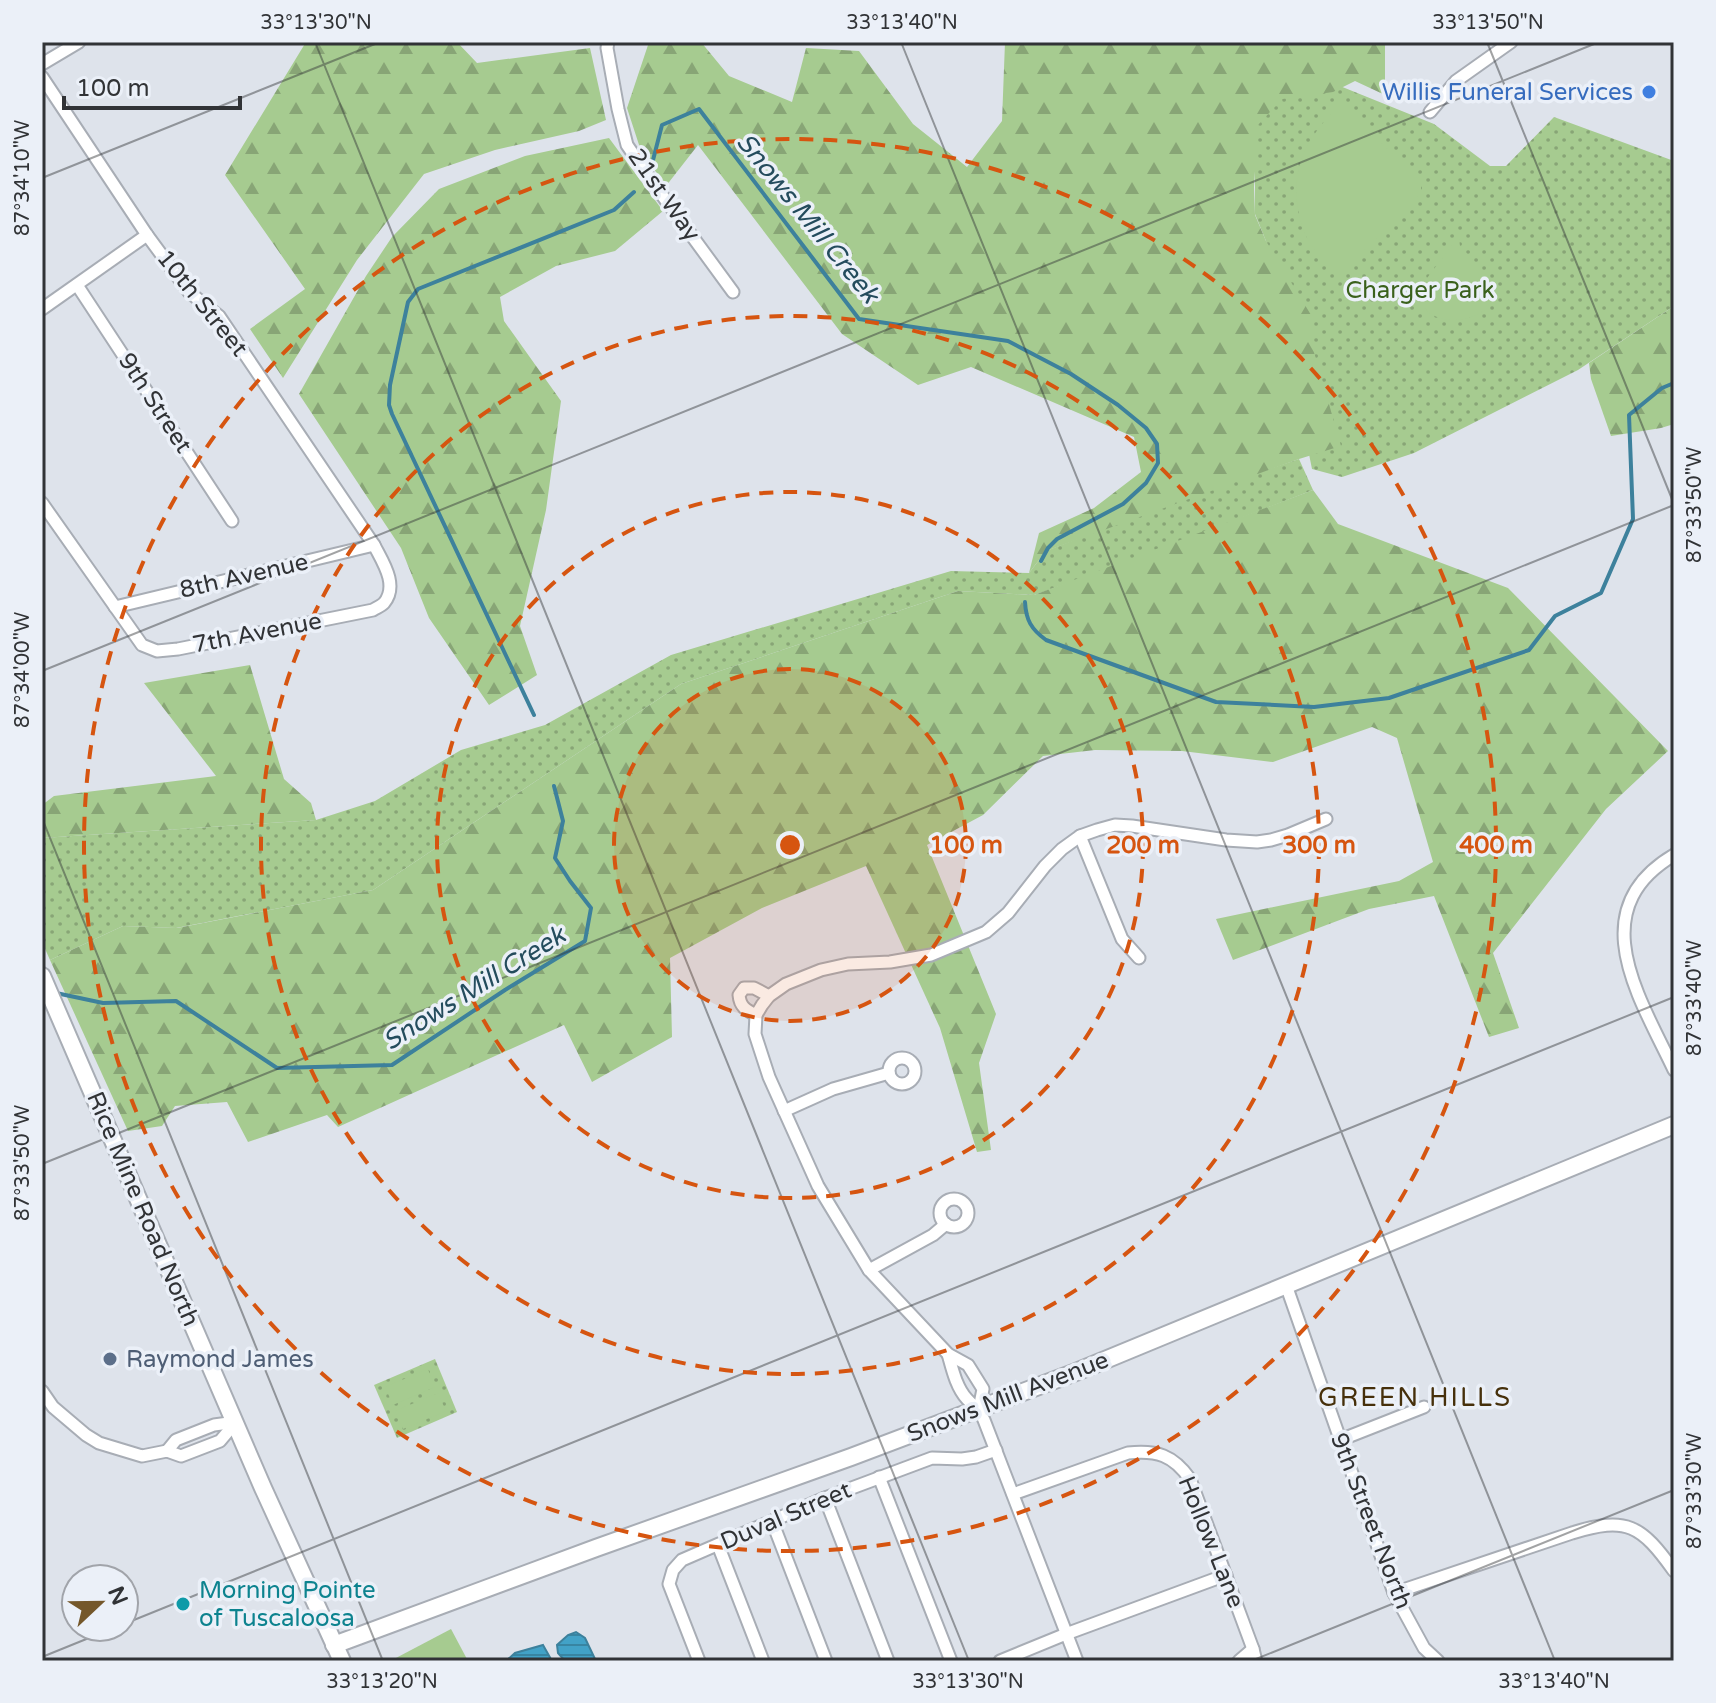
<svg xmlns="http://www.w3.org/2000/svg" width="1716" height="1703" font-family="'Varela Round',sans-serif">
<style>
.grass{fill:url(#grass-dots)}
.forest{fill:url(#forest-firs)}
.pitch{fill:#a6cb90}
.water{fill:url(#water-rules);stroke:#3d819c;stroke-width:2}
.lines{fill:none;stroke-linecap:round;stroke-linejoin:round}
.stream{stroke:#3d819c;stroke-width:4}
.minor-casing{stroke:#a8adb5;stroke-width:15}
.secondary-casing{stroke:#a8adb5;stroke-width:20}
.minor{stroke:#fff;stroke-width:11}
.secondary{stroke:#fff;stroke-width:16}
.ticks{fill:none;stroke:#313336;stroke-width:2;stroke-opacity:0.45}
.ring{fill:none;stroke:#d65510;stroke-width:4;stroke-dasharray:14 10}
.shop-dot{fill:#3f7fe0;stroke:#ebf0f8;stroke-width:3}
.service-dot{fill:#5c6f8a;stroke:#ebf0f8;stroke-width:3}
.culture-dot{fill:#0f9aa8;stroke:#ebf0f8;stroke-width:3}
.labels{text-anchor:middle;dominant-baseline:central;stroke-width:7;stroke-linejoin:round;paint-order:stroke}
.shop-label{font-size:24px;fill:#366cbe;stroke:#ebf0f8;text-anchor:end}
.street-label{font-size:24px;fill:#313336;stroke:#ebf0f8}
.park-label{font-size:24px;fill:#3a611c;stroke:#ebf0f8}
.service-label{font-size:24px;fill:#4e5e75;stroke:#ebf0f8;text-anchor:start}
.culture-label{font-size:24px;fill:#0d838f;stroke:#ebf0f8;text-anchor:start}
.water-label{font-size:26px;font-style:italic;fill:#244c5d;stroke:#ebf0f8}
.neighbourhood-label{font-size:26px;letter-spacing:2px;fill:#46300b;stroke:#ebf0f8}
.centre{fill:#d65510;stroke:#ebf0f8;stroke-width:4}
.ring-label{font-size:24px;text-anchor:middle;font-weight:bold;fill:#d65510;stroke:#ebf0f8;stroke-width:7;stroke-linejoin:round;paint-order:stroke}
.neatline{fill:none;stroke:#313336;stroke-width:3}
.ticks-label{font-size:20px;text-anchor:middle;fill:#313336}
</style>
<defs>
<pattern id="grass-dots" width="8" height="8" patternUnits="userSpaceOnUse" patternTransform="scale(2)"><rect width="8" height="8" fill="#a6cb90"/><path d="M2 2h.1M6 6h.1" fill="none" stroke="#88a576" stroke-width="1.8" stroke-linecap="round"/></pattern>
<pattern id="forest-firs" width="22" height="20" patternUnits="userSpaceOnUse" patternTransform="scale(2)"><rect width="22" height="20" fill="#a6cb90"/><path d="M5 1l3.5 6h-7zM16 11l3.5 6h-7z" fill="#88a576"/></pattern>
<pattern id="water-rules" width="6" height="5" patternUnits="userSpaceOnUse" patternTransform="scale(2)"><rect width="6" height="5" fill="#42a2c7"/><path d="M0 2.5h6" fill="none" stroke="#3885a2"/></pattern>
</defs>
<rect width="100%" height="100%" fill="#dee3eb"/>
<g class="grass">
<polygon points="1335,84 1434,124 1490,166 1506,166 1554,117 1674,161 1674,306 1578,370 1414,453 1342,477 1312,469 1266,241 1255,214 1255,94"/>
<polygon points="1299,459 1313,490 1114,567 1034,595 958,591 681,684 373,890 176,928 123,926 50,960 42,942 42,838 316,820 375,801 461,750 545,725 671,655 951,571 1029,573 1046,551 1172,502"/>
<polygon points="435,1359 457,1412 397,1438 374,1385"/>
</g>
<g class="forest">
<polygon points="306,42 457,42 477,63 590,48 606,120 579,131 495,150 424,174 357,260 283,378 250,329 305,289 225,175"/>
<polygon points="649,42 701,42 729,76 792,102 806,48 859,51 913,124 967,167 1002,121 1005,42 1385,42 1385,95 1355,81 1333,92 1282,99 1258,125 1254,187 1255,215 1266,241 1311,315 1310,338 1341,446 1299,459 1046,551 1029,573 1039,533 1094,508 1141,472 1134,437 971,367 918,385 842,334 698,145 666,186 641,151 627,108"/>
<polygon points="609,138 663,211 615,251 556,266 500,297 504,321 561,401 546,510 520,626 537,675 489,705 429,618 401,548 299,394 366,276 392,237 439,189 525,156"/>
<polygon points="1674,306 1674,424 1661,428 1611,436 1591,379 1589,363"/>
<polygon points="1313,490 1338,524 1508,588 1668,751 1606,809 1493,953 1519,1028 1489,1037 1434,896 1369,909 1233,960 1216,919 1399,881 1433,862 1397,738 1372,727 1273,762 1182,751 1095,750 1043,756 983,815 927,845 996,1014 979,1063 991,1150 977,1152 940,1028 866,866 762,908 670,958 672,1037 592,1082 564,1025 338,1127 327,1115 248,1142 227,1102 175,1106 162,1126 128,1131 50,960 123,926 177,928 373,890 681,684 958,591 1034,595"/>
<polygon points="250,665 284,779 311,803 316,820 42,838 42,805 54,796 216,776 144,683"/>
</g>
<g class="pitch">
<path d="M 1341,103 L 1421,182 L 1421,193 L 1340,275 C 1329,265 1318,255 1310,243 C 1302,232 1299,215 1297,202 C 1293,158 1312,133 1341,103 Z"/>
<path d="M 1452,238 L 1459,238 L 1460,246 L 1498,287 C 1496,293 1494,301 1490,305 C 1469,328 1420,326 1418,290 L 1452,245 Z"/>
<polygon points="428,1369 435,1387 393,1405 385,1387"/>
<polygon points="438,1393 446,1411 403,1429 395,1411"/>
<polygon points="451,1629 468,1661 396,1661 394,1659"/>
</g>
<g class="water">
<polygon points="576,1632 585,1638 596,1661 565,1661 558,1653 557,1645 568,1635"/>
<polygon points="543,1645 552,1661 506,1661 515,1653"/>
</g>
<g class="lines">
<g class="stream">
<polyline points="652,164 662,125 699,109 859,319 1008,341 1071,374 1118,405 1146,428 1157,444 1158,463 1146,483 1123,504 1057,539 1048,548 1041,561"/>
<path d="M 1025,602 C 1026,620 1031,629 1046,640 L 1216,702 L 1314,707 L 1389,698 L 1529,650 L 1555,616 L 1601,593 L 1633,519 L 1629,415 L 1662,388 L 1674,383"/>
<polyline points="534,715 392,414 389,405 390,385 408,302 418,289 614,210 634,192"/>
<polyline points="56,993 103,1003 176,1001 277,1068 392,1065 505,990 585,941 591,908 570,881 555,858 563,821 554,786"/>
</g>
<defs>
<g id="minor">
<polyline points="608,42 607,48 618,109 627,145 651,180 733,292"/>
<polyline points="42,64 79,42"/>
<path d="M 42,77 L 147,235 L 189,292 L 219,316 L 374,545 C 382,561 399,585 384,603 C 381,606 376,608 373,610 L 178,649 L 157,651 L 142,645 L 42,503"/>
<polyline points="1430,112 1456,81 1511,42"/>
<polyline points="77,285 232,521"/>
<polyline points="42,309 147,235"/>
<polyline points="115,607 374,545"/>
<polyline points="1080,836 1122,939 1139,958"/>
<path d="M 1674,855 C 1581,910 1640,998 1674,1070"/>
<path d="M 756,1015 C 746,1010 740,1007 739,995 L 744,988 L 754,988 L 769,996"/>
<circle cx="902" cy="1071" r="13"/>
<polyline points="784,1111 833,1089 889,1073"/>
<circle cx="954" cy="1213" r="14"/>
<polyline points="869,1270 933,1235 946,1224"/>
<polyline points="1286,1285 1394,1593 1424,1648 1438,1661"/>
<path d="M 948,1354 C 952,1368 956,1387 967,1399 C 976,1409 978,1407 984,1420 L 1077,1661"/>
<polyline points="42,1391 53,1407 86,1435 99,1443 142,1456 167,1451 181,1456 220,1441 236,1422"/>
<polyline points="979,1409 983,1389 968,1365 948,1354 869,1270 818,1186 769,1077 755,1034 756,1015 762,1005 769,996 786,984 821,970 848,964 890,962 931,955 986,932 1008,913 1045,866 1062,849 1080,836 1097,830 1115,825 1132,826 1226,840 1257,842 1271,840 1288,835 1326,819"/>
<polyline points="1340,1440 1424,1407"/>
<polyline points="167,1451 176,1440 214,1425 236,1422"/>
<polyline points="879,1477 951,1661"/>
<path d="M 1013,1494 L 1128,1453 C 1157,1450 1173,1455 1190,1479 L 1253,1649 L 1256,1661"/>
<polyline points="825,1498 888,1661"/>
<polyline points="772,1521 826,1661"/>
<polyline points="718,1545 763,1661"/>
<path d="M 1394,1593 L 1572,1533 C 1627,1516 1641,1525 1674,1571"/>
<polyline points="699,1661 669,1584 673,1570 682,1560 825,1498 932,1458 962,1459 976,1457 996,1450"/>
<polyline points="1000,1661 1066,1634 1226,1575"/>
<polyline points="1239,1661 1253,1649"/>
</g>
<g id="secondary">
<polyline points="42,976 263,1488 342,1661"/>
<polyline points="334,1645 596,1548 851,1457 1076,1372 1674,1125"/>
</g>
</defs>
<use href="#minor" class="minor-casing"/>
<use href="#secondary" class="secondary-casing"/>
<use href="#minor" class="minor"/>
<use href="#secondary" class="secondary"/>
</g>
<path class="ticks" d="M 315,42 L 969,1661M 901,42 L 1555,1661M 1487,42 L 1674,504M 42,178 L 380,42M 42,671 L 1599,42M 42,818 L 383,1661M 42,1164 L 1674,505M 124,1624 L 1674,997M 42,1657 L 116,1627M 1251,1661 L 1674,1490"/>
<circle cx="790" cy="845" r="176" fill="#d65510" fill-opacity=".12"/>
<g class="ring">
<circle cx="790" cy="845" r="176"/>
<circle cx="790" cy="845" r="353"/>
<circle cx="790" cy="845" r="529"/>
<circle cx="790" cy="845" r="706"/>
</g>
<circle class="shop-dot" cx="1649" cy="92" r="8"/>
<circle class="service-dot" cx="110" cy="1359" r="8"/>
<circle class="culture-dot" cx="183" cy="1604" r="8"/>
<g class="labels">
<g class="shop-label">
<text x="1633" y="92">Willis Funeral Services</text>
</g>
<g class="street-label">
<text transform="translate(664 195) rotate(55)">21st Way</text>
<text transform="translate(202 303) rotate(51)">10th Street</text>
<text transform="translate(155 403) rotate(57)">9th Street</text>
<text transform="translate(244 576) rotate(-13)">8th Avenue</text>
<text transform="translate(257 633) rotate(-11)">7th Avenue</text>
<text transform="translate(143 1209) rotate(67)">Rice Mine Road North</text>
<text transform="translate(1008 1397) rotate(-21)">Snows Mill Avenue</text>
<text transform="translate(786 1516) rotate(-23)">Duval Street</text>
<text transform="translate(1371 1521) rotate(69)">9th Street North</text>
<text transform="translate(1211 1542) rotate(68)">Hollow Lane</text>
</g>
<g class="park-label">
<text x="1420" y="290">Charger Park</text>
</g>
<g class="service-label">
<text x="126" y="1359">Raymond James</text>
</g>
<g class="culture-label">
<text x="199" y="1590">Morning Pointe<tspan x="199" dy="28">of Tuscaloosa</tspan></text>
</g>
<g class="water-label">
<text transform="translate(808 218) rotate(51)">Snows Mill Creek</text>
<text transform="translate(474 988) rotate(-32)">Snows Mill Creek</text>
</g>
<g class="neighbourhood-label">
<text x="1415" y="1397">GREEN HILLS</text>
</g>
</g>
<circle cx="790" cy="845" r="12" class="centre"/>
<g class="ring-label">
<text x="966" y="853">100 m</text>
<text x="1143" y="853">200 m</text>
<text x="1319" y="853">300 m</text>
<text x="1496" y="853">400 m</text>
</g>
<rect width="1716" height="1703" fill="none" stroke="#ebf0f8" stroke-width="88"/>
<g transform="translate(100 1603) rotate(68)"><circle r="38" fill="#ebf0f8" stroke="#a1a4aa" stroke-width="2"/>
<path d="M0-6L14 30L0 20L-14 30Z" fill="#74572a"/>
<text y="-12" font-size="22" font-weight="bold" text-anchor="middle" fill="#313336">N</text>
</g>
<path d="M64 96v12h176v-12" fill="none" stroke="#313336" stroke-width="4"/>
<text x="76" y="96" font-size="24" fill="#313336" stroke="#ebf0f8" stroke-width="6" paint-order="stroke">100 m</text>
<rect x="44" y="44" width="1628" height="1615" class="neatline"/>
<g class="ticks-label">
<text x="316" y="29">33°13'30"N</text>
<text x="902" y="29">33°13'40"N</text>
<text x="1488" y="29">33°13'50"N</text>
<text transform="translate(22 178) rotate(-90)" y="7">87°34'10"W</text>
<text transform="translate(1694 505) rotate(-90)" y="7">87°33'50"W</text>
<text transform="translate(22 670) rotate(-90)" y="7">87°34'00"W</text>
<text transform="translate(1694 998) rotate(-90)" y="7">87°33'40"W</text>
<text transform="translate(22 1163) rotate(-90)" y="7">87°33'50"W</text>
<text transform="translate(1694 1491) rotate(-90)" y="7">87°33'30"W</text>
<text x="382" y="1688">33°13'20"N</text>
<text x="968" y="1688">33°13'30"N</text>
<text x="1554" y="1688">33°13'40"N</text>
</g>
</svg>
